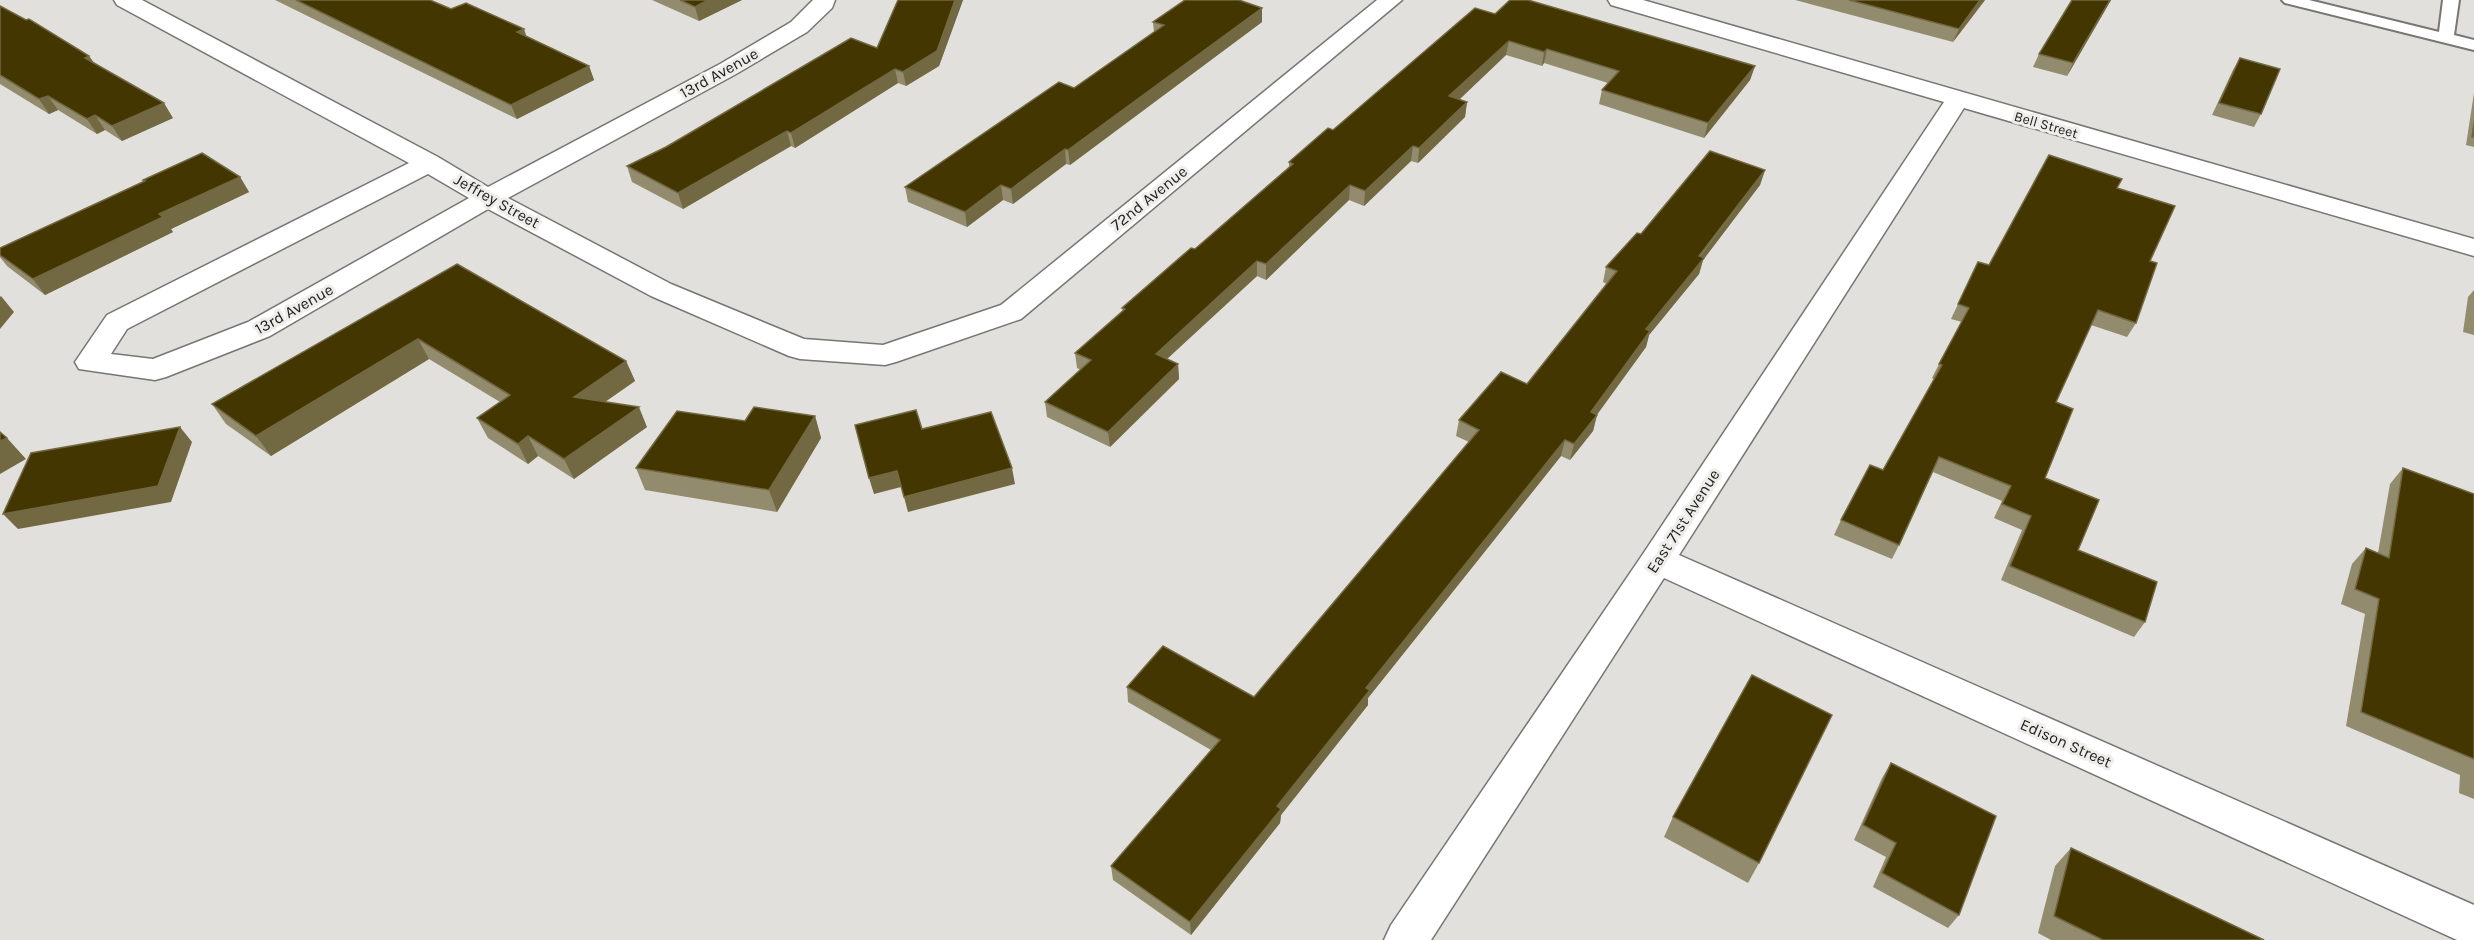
<svg xmlns="http://www.w3.org/2000/svg" width="2474" height="940" font-family="Karla,sans-serif">
<style>
.lines{fill:none;stroke-linecap:round;stroke-linejoin:round}
.lane-casing{stroke:#777672;stroke-width:4}
.street-casing{stroke:#777672;stroke-width:3}
.lane{fill:#fff;fill-rule:evenodd}
.street{fill:#fff;fill-rule:evenodd}
.wall{fill:#928b6e}
.shaded-wall{fill:#726943}
.building{fill:#433601;stroke:#726943;stroke-width:1.5}
.labels{text-anchor:middle;dominant-baseline:central;stroke-width:6;stroke-linejoin:round;paint-order:stroke}
.far-street-label{font-size:14px;fill:#1d1d1b;stroke:#efede9}
.street-label{font-size:16px;fill:#1d1d1b;stroke:#efede9}
</style>
<rect width="100%" height="100%" fill="#e1e0dc"/>
<g class="lines">
<defs>
<polygon id="lane" points="2282,0 2309,0 2439,32 2443,0 2459,0 2454,35 2474,40 2474,50 2285,3"/>
<g id="street">
<path d="M 114,0 L 142,0 L 438,157 L 488,187 L 720,64 L 791,22 L 813,0 L 835,0 L 832,8 L 807,32 L 736,74 L 508,198 L 671,284 L 804,339 L 883,345 L 1001,305 L 1377,0 L 1402,0 L 1021,319 L 896,362 L 885,365 L 800,359 L 789,356 L 651,296 L 488,209 L 270,336 L 166,377 L 155,380 L 79,369 L 75,362 L 107,315 L 409,163 L 117,5 ZM 428,174 L 469,198 L 248,322 L 153,359 L 111,354 L 127,329 Z"/>
<polygon points="1608,0 1643,0 2474,239 2474,256 1964,108 1679,555 2474,905 2474,940 2457,940 1664,578 1431,940 1384,940 1391,925 1645,551 1944,102 1611,5"/>
</g>
</defs>
<use href="#lane" class="lane-casing"/>
<use href="#street" class="street-casing"/>
<use href="#lane" class="lane"/>
<use href="#street" class="street"/>
</g>
<g class="wall">
<polygon points="275,0 430,0 451,9 526,37 589,66 594,80 517,119"/>
<polygon points="652,0 742,0 699,21"/>
<polygon points="898,0 963,0 939,66 906,86 898,83 795,148 791,146 683,209 632,182 627,166 877,48"/>
<polygon points="1795,0 1985,0 1953,42"/>
<polygon points="2072,0 2111,0 2067,76 2033,67 2039,54"/>
<polygon points="0,6 89,56 94,63 173,118 122,141 105,130 97,134 58,110 49,114 0,84"/>
<polygon points="1495,14 1755,66 1750,80 1704,138 1599,104 1602,90 1608,83 1544,63 1542,66 1506,55 1459,100 1467,102 1465,117 1418,163 1411,161 1364,206 1349,200 1266,280 1257,276 1167,359 1178,364 1179,379 1110,447 1047,417 1045,402 1081,370 1077,368 1075,353 1123,311 1122,308 1195,249 1289,167 1289,162 1333,130"/>
<polygon points="1153,22 1262,22 1070,165 1066,164 1013,204 1003,200 967,227 908,202 905,187 1074,88 1154,33"/>
<polygon points="2240,58 2261,114 2254,127 2212,115 2233,70"/>
<polygon points="2474,93 2474,147 2466,145"/>
<polygon points="1765,170 1760,185 1703,260 1699,274 1649,335 1646,347 1597,415 1593,431 1570,460 1561,456 1368,698 1368,705 1281,815 1280,823 1191,935 1113,880 1111,866 1211,750 1128,702 1127,687 1254,697 1469,442 1456,436 1459,420 1527,384 1607,284 1603,282 1606,267 1641,234"/>
<polygon points="240,177 249,192 171,229 173,232 45,295 7,266 0,257 0,248 144,181 143,180"/>
<polygon points="2117,188 2150,261 2136,323 2127,337 2091,325 2056,402 2045,478 2078,550 2145,622 2134,637 2001,580 2022,530 1994,518 2002,501 1933,472 1899,545 1892,559 1834,535 1841,520 1883,470 1934,379 1932,378 1939,364 1962,322 1951,319 1978,262 1989,265"/>
<polygon points="457,264 626,361 635,381 605,402 647,427 574,479 538,456 528,464 488,438 477,418 500,402 429,359 271,456 226,424 212,404"/>
<polygon points="2474,290 2474,335 2463,332 2468,297"/>
<polygon points="815,416 821,438 777,512 645,490 636,468"/>
<polygon points="2403,468 2474,494 2474,799 2459,793 2460,775 2346,726 2365,614 2341,604 2352,564 2366,548 2378,553 2390,484"/>
<polygon points="1891,763 1959,915 1948,928 1873,887 1886,857 1854,840 1882,778"/>
<polygon points="1673,817 1759,863 1748,883 1664,837"/>
<polygon points="2071,848 2264,940 2051,940 2038,933 2055,866"/>
</g>
<g class="shaded-wall">
<polygon points="708,0 742,0 699,21 695,7"/>
<polygon points="955,0 963,0 939,66 906,86 903,72"/>
<polygon points="1980,0 1985,0 1953,42 1959,29"/>
<polygon points="2110,0 2111,0 2067,76 2073,63"/>
<polygon points="1262,8 1262,22 1070,165 1068,150"/>
<polygon points="524,29 529,44 517,32"/>
<polygon points="1509,41 1506,55 1447,111 1449,96"/>
<polygon points="1547,49 1544,63 1542,66 1544,52"/>
<polygon points="89,56 99,70 85,58"/>
<polygon points="589,66 594,80 517,119 511,105"/>
<polygon points="1755,66 1750,80 1704,138 1708,123"/>
<polygon points="895,69 898,83 795,148 791,133"/>
<polygon points="48,96 58,110 49,114 39,99"/>
<polygon points="1467,102 1465,117 1418,163 1419,148"/>
<polygon points="164,103 173,118 122,141 112,126"/>
<polygon points="95,115 105,130 97,134 87,119"/>
<polygon points="787,131 791,146 683,209 678,193"/>
<polygon points="1413,146 1411,161 1364,206 1365,191"/>
<polygon points="1065,149 1066,164 1013,204 1011,189"/>
<polygon points="1765,170 1760,185 1703,260 1699,274 1649,335 1646,347 1587,428 1591,412 1646,329"/>
<polygon points="240,177 249,192 171,229 173,232 45,295 33,279 159,214"/>
<polygon points="1001,185 1003,200 967,227 965,212"/>
<polygon points="1350,185 1349,200 1266,280 1266,264"/>
<polygon points="1257,261 1257,276 1156,369 1156,354"/>
<polygon points="1,296 14,312 0,329 0,297"/>
<polygon points="418,339 429,359 271,456 256,436"/>
<polygon points="626,361 635,381 583,417 574,397"/>
<polygon points="1178,364 1179,379 1110,447 1108,432"/>
<polygon points="639,407 647,427 574,479 564,459"/>
<polygon points="1597,415 1593,431 1570,460 1574,444"/>
<polygon points="815,416 821,438 777,512 769,490"/>
<polygon points="180,427 192,442 171,502 18,529 3,514"/>
<polygon points="528,436 538,456 528,464 518,444"/>
<polygon points="7,438 26,459 0,474 0,441"/>
<polygon points="1565,440 1561,456 1368,698 1368,705 1281,815 1280,823 1191,935 1190,922 1277,806 1366,688"/>
<polygon points="1012,468 1015,484 908,512 904,497"/>
<polygon points="897,471 901,487 874,494 869,478"/>
</g>
<g class="building">
<polygon points="296,0 430,0 451,9 466,3 524,29 517,32 589,66 511,105"/>
<polygon points="680,0 708,0 695,7"/>
<polygon points="898,0 955,0 937,51 903,72 895,69 791,133 787,131 678,193 627,166 666,147 851,38 877,48"/>
<polygon points="1185,0 1239,0 1262,8 1068,150 1065,149 1011,189 1001,185 965,212 905,187 1059,82 1074,88 1164,25 1153,22"/>
<polygon points="1510,0 1528,0 1755,66 1708,123 1602,90 1619,71 1547,49 1544,52 1509,41 1449,96 1467,102 1419,148 1413,146 1365,191 1350,185 1266,264 1257,261 1156,354 1178,364 1108,432 1045,402 1091,360 1075,353 1125,309 1122,308 1191,248 1195,249 1293,164 1289,162 1328,128 1333,130 1475,8 1495,14"/>
<polygon points="1849,0 1980,0 1959,29"/>
<polygon points="2072,0 2110,0 2073,63 2039,54"/>
<polygon points="0,6 26,20 29,19 89,56 85,58 164,103 112,126 95,115 87,119 48,96 39,99 0,75"/>
<polygon points="2240,58 2280,69 2261,114 2219,103"/>
<polygon points="2474,123 2474,137 2472,137"/>
<polygon points="1710,151 1765,170 1699,256 1704,258 1646,329 1650,331 1591,412 1597,415 1574,444 1565,440 1366,688 1370,690 1277,806 1281,809 1190,922 1111,866 1220,740 1127,687 1163,646 1254,697 1479,430 1459,420 1501,372 1527,384 1617,271 1606,267 1637,233 1641,234"/>
<polygon points="202,153 240,177 159,214 163,217 33,279 0,255 0,248 145,181 143,180"/>
<polygon points="2049,155 2122,179 2117,188 2175,206 2150,261 2157,263 2136,323 2098,310 2056,402 2073,409 2045,478 2099,500 2078,550 2157,582 2145,622 2010,566 2031,516 2002,504 2011,486 1939,457 1899,545 1841,520 1870,465 1883,470 1942,365 1939,364 1969,308 1958,304 1978,262 1989,265"/>
<polygon points="457,264 626,361 574,397 639,407 564,459 528,436 518,444 477,418 510,395 418,339 256,436 212,404"/>
<polygon points="754,407 815,416 769,490 636,468 677,411 745,421"/>
<polygon points="916,410 922,429 991,412 1012,468 904,497 897,471 869,478 855,425"/>
<polygon points="180,427 158,486 3,514 31,453"/>
<polygon points="0,432 7,438 0,441"/>
<polygon points="2403,468 2474,494 2474,759 2361,712 2379,599 2355,589 2366,548 2389,558"/>
<polygon points="1752,675 1832,715 1759,863 1673,817"/>
<polygon points="1891,763 1996,816 1959,915 1882,873 1896,843 1863,825"/>
<polygon points="2071,848 2264,940 2103,940 2054,916"/>
</g>
<g class="labels">
<g class="far-street-label">
<text transform="translate(2046 125) rotate(16)">Bell Street</text>
</g>
<g class="street-label">
<text transform="translate(719 73) rotate(-29)">13rd Avenue</text>
<text transform="translate(1149 198) rotate(-39)">72nd Avenue</text>
<text transform="translate(497 201) rotate(29)">Jeffrey Street</text>
<text transform="translate(294 309) rotate(-29)">13rd Avenue</text>
<text transform="translate(1683 521) rotate(-57)">East 71st Avenue</text>
<text transform="translate(2066 743) rotate(24)">Edison Street</text>
</g>
</g>
</svg>
